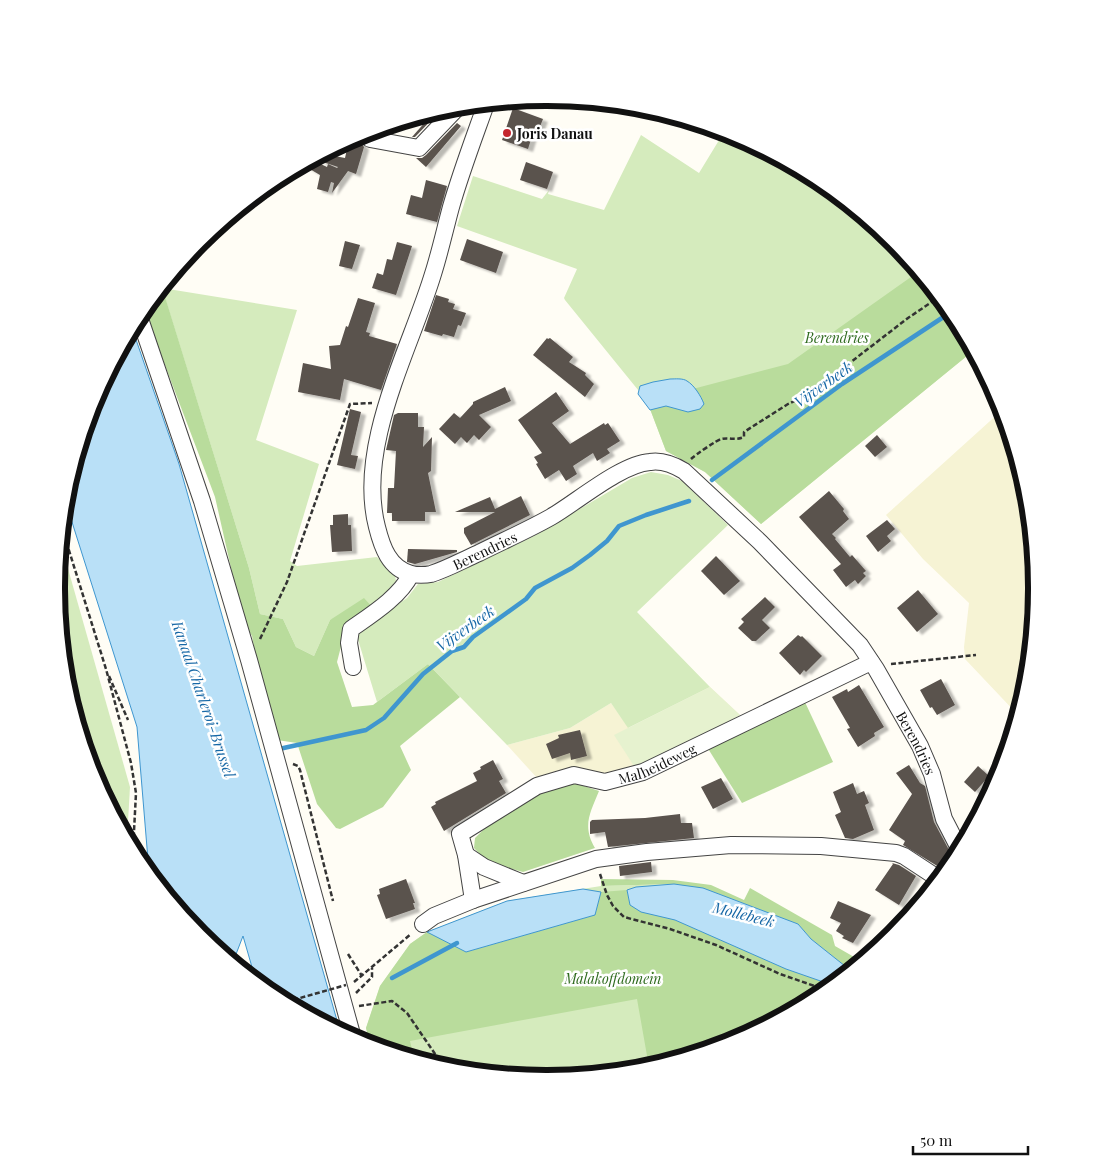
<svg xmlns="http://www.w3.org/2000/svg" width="1093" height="1176" font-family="'Playfair Display',serif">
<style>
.farmland{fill:#f6f3d4}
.green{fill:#d5ebbd}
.forest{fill:#b9dc9c}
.pitch{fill:#e6f2cf}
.water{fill:#b9e0f7;stroke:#3f96cf}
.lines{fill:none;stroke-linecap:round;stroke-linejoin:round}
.stream{stroke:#3f96cf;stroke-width:4.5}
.building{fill:#5a524d;filter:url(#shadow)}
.minor-casing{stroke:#444;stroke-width:18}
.path{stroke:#333;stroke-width:2.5;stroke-dasharray:5 2.5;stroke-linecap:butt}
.minor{stroke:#fff;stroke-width:16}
.path-bridge{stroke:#333;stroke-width:2.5;stroke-dasharray:5 2.5;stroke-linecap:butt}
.poi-dot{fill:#c4262e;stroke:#fff;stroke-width:2}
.labels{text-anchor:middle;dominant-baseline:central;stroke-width:5;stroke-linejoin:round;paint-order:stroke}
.poi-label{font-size:14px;font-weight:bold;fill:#111;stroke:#fff;text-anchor:start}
.park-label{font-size:14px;font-style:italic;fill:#2f6b1f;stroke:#fff}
.street-label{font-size:14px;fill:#111;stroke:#fff}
.water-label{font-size:15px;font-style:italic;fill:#1768a6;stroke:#fff}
.rim{fill:none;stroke:#111;stroke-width:6}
</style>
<defs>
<filter id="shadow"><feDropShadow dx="5" dy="3" stdDeviation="1" flood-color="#0004"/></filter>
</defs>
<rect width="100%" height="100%" fill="#fffdf5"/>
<g class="farmland">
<polygon points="1000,412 1003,413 1027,493 1037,588 1027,684 1018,715 965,659 964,647 969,603 923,559 886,515"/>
<polygon points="710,687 740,715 636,769 601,776 538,779 507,745 570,728 611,703 629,728"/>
</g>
<g class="green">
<polygon points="724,132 734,135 819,181 893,242 954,316 973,351 761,524 705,472 666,451 647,401 565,300 564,298 577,269 457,226 473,176 542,199 549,190 548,194 604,210 641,135 699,173"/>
<polygon points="162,288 297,310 256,440 319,464 290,561 297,566 377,557 395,575 396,581 373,608 330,620 314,656 296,647 283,619 260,614 249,568"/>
<polygon points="651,472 668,475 682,481 728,525 637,612 710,687 628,728 611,703 570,728 507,745 428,664 377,702 356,633 407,598 418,584 438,582 534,536 632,478"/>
<polygon points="61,544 130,787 127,839 93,775 66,683 56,588"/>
<polygon points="674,884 811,939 850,970 819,996 734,1041 642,1069 546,1078 451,1069 370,1044 366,1028 380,986 410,944 427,932 507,901 601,886"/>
</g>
<g class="forest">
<polygon points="918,272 954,316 973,351 761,524 705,472 666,451 647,401 788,364"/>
<polygon points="162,287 249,568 260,614 283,619 296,647 314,656 330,620 364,598 373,608 346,627 337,662 352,707 373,705 428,664 460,697 400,746 411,770 383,807 340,829 336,828 317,804 297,743 277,740 261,684 252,636 243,621 215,497 144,310"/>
<polygon points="804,700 833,762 742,803 707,747"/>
<path d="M 572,782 L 599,791 C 590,813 582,826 595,848 L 523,872 L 487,862 L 474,848 L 475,838 L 490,823 L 546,787 Z"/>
<polygon points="601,879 673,880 711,885 744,900 750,888 832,935 835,946 861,961 850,970 811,939 798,924 674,884 601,886"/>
<polygon points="627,890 630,905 641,911 675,920 786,969 832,985 819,996 734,1041 649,1067 637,999 410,1041 414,1058 370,1044 366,1028 380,986 410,944 427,932 466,952 595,915 601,892"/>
</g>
<polygon class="pitch" points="710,687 740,715 699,738 636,769 614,735"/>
<g class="water">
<polygon points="132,328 179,464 340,1031 274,995 256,981 243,936 233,962 200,934 149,872 137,727 65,500 66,492 94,400"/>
<path d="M 670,379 C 675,379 683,378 687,381 C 694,385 701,396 704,404 L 700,409 L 688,412 L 666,406 L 650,410 L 638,394 L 640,386 L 653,382 Z"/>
<polygon points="674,884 703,888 798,924 811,939 850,970 832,985 786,969 675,920 641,912 630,905 627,890 636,887"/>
<polygon points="583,889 601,892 595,915 466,952 427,932 507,901"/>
</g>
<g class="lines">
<g class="stream">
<polyline points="712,480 842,384 951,312"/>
<polyline points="279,749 366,730 384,718 423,674 452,651 464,647 473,637 526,599 535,588 572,568 590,555 607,541 619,526 646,515 689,501"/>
<polyline points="392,978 457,943"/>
</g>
</g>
<g class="building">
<polygon points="513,108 543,119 537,134 533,133 528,149 502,140"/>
<polygon points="441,110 415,137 412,137 434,112"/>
<polygon points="457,123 461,126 426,167 416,158 422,158 426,155"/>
<polygon points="349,140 360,142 364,147 356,174 348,171 332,193 334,183 331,182 328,192 317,189 320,175 303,165 312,160 327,167 328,164 337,168 338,167 320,161 322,155 324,154 345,158"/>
<polygon points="526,162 553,172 547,189 520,180"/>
<polygon points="426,180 447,186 437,222 406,214 411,195 422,198"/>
<polygon points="467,239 503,252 496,273 460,260"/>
<polygon points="345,241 360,245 352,269 339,266"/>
<polygon points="397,242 412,246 396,295 372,288 377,273 383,275 387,259 392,260"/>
<polygon points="436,295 449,299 448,302 455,304 453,309 466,313 461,326 458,325 454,337 443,334 442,336 424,331"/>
<polygon points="358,298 375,303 366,332 370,333 369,336 397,344 381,390 344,379 340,400 298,392 303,363 331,369 329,346 340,345 346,326 348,327"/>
<polygon points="547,338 548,339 550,338 573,357 569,362 586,373 585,375 594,384 585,397 533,355"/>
<polygon points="505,387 511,401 479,415 491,427 479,440 474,435 467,443 461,437 455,444 439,429 454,413 460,418 473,404 473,402"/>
<polygon points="556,392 569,411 552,423 570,444 604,423 605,425 608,423 620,441 607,449 610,453 597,461 593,453 573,466 577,474 566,481 559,470 545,479 536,464 538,463 534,457 542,453 518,420"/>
<polygon points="350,409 361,412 351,455 358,456 355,469 337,465"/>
<polygon points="398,413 418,413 418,427 424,427 423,447 432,437 431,471 428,473 436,512 425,512 425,521 392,521 392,513 387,513 388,488 394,488 396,451 386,450 394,415"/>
<polygon points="877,435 887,447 875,457 865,446"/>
<polygon points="829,491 844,509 843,511 849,519 832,534 836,538 835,539 850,557 852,555 866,571 863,573 866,576 858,584 855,580 846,587 833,570 841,564 799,517"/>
<polygon points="521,496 530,515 471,545 464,533 464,528 495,512 455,512 490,497 495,509"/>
<polygon points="348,514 348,525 351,525 352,551 332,552 330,525 333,525 333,515"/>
<polygon points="887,520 895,529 887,536 891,541 878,552 866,536"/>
<polygon points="408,549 457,550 457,552 415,564 407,562"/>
<polygon points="716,556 740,581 724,595 701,571"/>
<polygon points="918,590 938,614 917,632 897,608"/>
<polygon points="765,597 775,607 762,620 770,628 756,641 752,641 738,628 744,622 741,619"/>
<polygon points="798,635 801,637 802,636 822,656 806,672 804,670 800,675 779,653"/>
<polygon points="941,679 955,705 937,715 932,707 930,708 920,690"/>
<polygon points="859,685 884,727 874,733 875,736 858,747 847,729 850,728 832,697 847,689 848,692"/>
<polygon points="580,730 587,756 571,760 570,753 552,759 546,744 559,738 558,735"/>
<polygon points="493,760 503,779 499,781 506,793 444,831 431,807 436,804 435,802 477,781 473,773 481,769 480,767"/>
<polygon points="909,765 920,783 925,786 934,822 949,850 945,856 946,857 939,867 903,845 905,841 889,830 912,794 896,773"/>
<polygon points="978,766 989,776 975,792 964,782"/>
<polygon points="721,778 733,799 713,809 701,787"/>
<polygon points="853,783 857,794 864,791 869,803 865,805 874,830 853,839 845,838 835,815 841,812 833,792"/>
<polygon points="680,814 681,823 692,823 694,838 608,847 605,832 590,834 590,822 592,820 645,818"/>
<polygon points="651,862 652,872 620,876 619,866"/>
<polygon points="892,863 899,865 916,876 899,905 875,890 893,864"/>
<polygon points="406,879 415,903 413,903 415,909 386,919 377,895 380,894 379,889"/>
<polygon points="838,901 871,915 853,943 842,938 844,936 836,931 841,923 830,918"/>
</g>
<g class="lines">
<defs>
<g id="minor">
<path id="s1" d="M 486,104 C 474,138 461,172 451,207 C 445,229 440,252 433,274 C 410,350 356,446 377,527 C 382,547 389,568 411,574 C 416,575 426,575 431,574 C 447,569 463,560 479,553 C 503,541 528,530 551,517 C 577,502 621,464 650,462 C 662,460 674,465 684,471 L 760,542 L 860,645 L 876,669 L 920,746 L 932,774 L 944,819 L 960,850"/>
<polyline points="370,139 419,148 459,106"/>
<polyline points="139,316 202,501 249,660 353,1038"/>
<path d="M 353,667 L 349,643 L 351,629 C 371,615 400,597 411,574"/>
<polyline points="466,855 484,867 523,883"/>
<path id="s2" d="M 473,900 L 466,855 L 460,834 L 537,786 L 574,775 L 605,782 L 643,772 L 871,662"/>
<polyline points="423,924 434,916 473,900 596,859 647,852 731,845 821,846 896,853 904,856 939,879"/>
</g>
</defs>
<use href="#minor" class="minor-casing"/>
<g class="path">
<path d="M 691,459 C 695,455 717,440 721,439 C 731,437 734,441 744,437 L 744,432 L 788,404 L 821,388 L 847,365 L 908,318 L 939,297"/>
<polyline points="62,528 106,669 131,763 136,793 133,850"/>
<polyline points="260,639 287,582 350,404 372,403"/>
<polyline points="891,664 976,655"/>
<polyline points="109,676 128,720"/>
<polyline points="293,764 298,766 300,770 333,901"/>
<polyline points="600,874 607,895 613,906 624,917 670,929 716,945 780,974 826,990"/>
<polyline points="348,954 362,976"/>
<polyline points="239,960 241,969"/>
<polyline points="354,982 411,934"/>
<polyline points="356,993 372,977 372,968"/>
<polyline points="359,1006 392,1001 407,1013 444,1067"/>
</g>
<use href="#minor" class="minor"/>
<polyline class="path-bridge" points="286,1002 346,985"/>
</g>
<circle class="poi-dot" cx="507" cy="133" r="5"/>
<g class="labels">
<g class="poi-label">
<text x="517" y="133">Joris Danau</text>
</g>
<g class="park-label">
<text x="837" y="337">Berendries</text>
<text x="613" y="978">Malakoffdomein</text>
</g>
<g class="street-label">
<text stroke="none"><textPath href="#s1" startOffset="581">Berendries</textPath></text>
<text stroke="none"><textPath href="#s1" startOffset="1166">Berendries</textPath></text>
<text stroke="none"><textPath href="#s2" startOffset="284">Malheideweg</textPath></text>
</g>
<g class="water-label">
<text transform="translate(823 384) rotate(-35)">Vijverbeek</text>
<text transform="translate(465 628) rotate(-35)">Vijverbeek</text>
<text transform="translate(204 699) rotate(71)">Kanaal Charleroi-Brussel</text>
<text transform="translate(744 914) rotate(14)">Mollebeek</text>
</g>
</g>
<path d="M0 0H1093V1176H0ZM546 106H547A481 481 0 0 1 1028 587V589A481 481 0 0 1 547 1070H546A481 481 0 0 1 65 589V587A481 481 0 0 1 546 106Z" fill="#fff" fill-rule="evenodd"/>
<path class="rim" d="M546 106H547A481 481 0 0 1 1028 587V589A481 481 0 0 1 547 1070H546A481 481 0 0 1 65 589V587A481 481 0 0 1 546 106Z"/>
<path d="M913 1146v8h115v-8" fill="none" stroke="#111111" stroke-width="2.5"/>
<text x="920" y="1146" font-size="15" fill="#111111" stroke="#ffffff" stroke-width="4" paint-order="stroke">50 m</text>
</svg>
